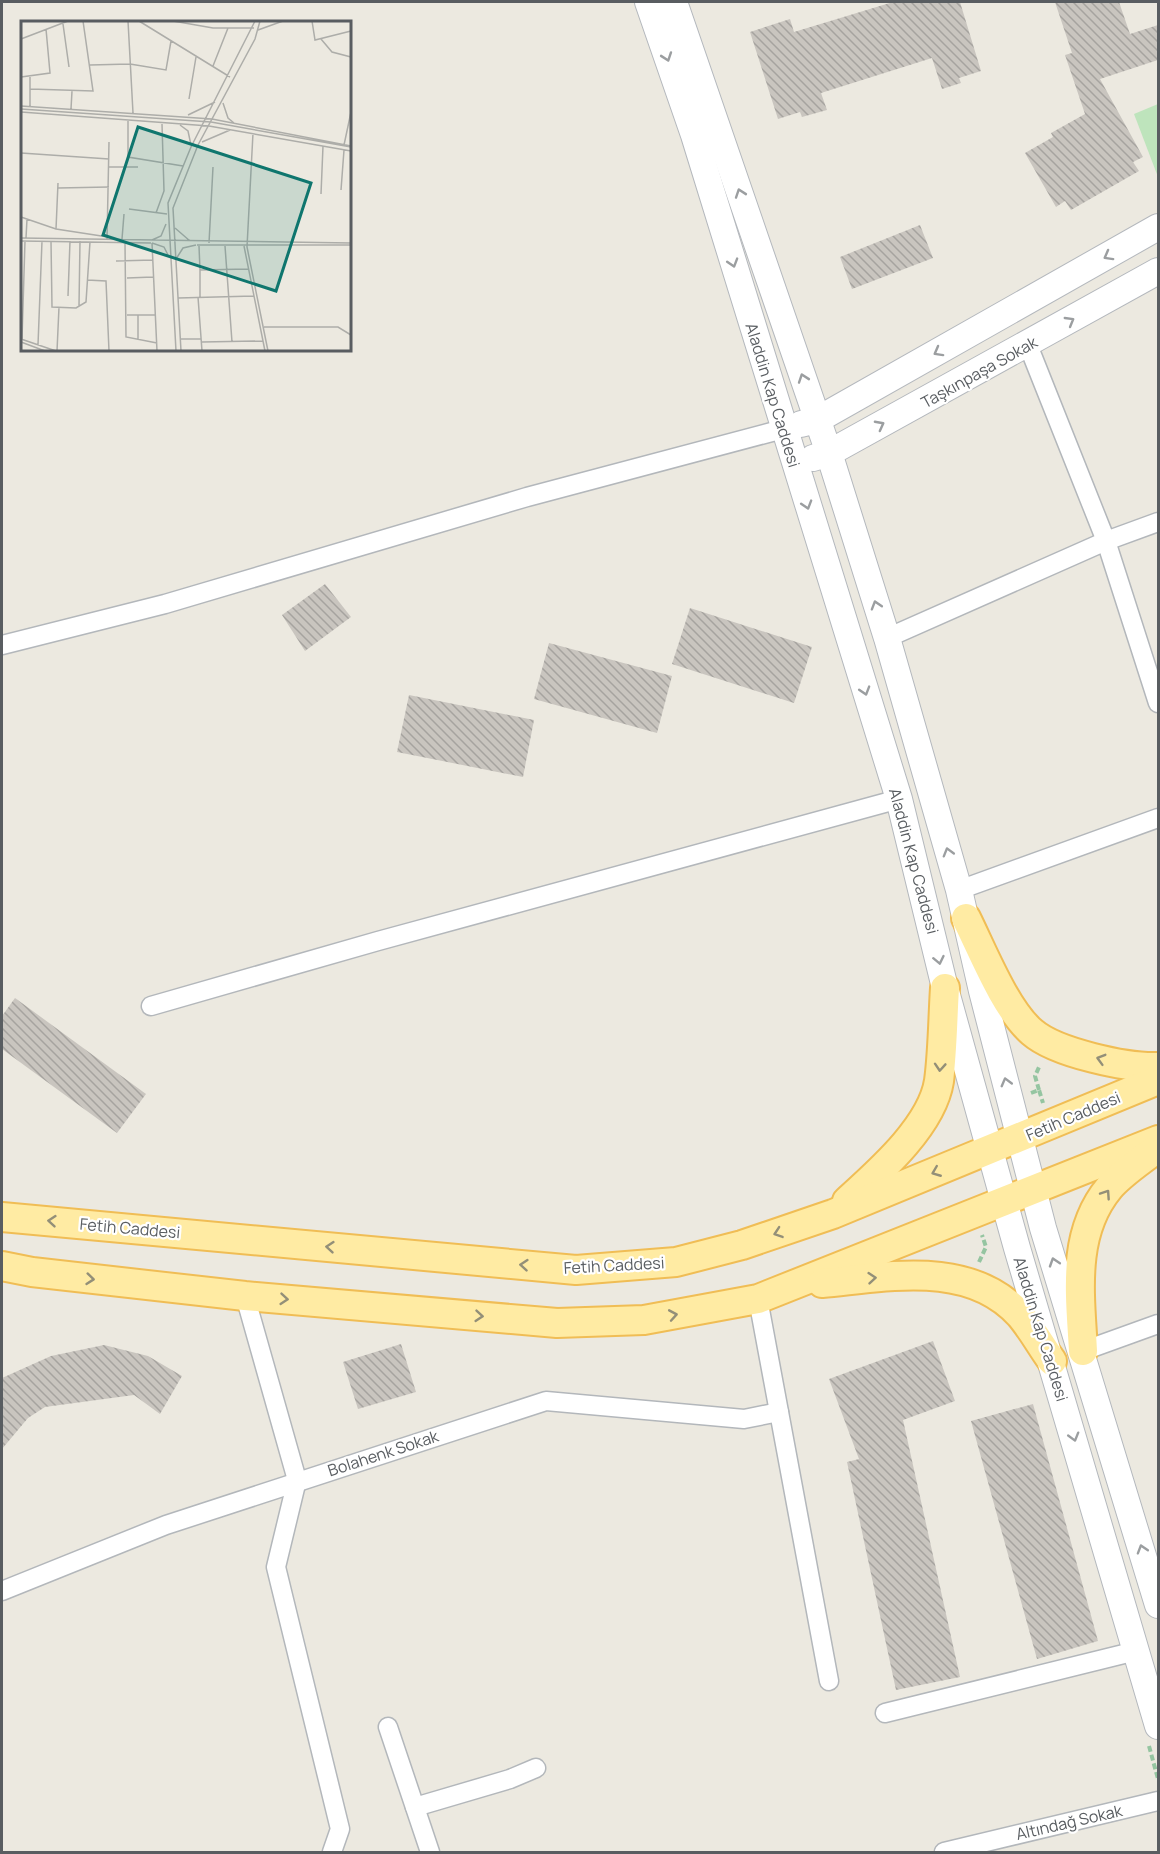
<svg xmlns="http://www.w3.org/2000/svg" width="1160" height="1854" font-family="Manrope,sans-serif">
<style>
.grass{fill:#bee4bc}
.building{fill:url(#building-back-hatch)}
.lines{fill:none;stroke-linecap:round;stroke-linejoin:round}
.street-casing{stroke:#b3b7bb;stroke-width:21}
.secondary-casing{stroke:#b4b8bd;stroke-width:28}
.primary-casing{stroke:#f0bd55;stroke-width:32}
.path{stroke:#95c5a1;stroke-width:4;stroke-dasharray:6 3;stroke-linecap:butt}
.street{stroke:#fff;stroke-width:18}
.secondary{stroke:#fff;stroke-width:26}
.primary{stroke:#ffeba3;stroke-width:28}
.oneway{stroke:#9b9ea0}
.oneway2{stroke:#938f78}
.labels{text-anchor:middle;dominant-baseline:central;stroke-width:4.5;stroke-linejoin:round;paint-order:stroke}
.street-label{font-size:16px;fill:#595d61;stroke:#fff}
.inset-road{fill:none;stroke:#adada9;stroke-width:1.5}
.view{fill:#0f766e;fill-opacity:0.15;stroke:#0f766e;stroke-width:3}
.inset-edge{fill:none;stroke:#595d61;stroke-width:3}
</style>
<defs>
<pattern id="building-back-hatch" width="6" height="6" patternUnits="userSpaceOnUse" patternTransform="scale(1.5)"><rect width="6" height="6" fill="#c9c5bf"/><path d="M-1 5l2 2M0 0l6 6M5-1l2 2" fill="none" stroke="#a6a39f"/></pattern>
</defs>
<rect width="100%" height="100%" fill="#ece9e0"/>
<polygon class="grass" points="1158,104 1158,177 1134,114"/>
<g class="building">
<polygon points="893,2 960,2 981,71 959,78 961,83 942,89 932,58 821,93 827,110 802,117 800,112 778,119 750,32 790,19 794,32"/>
<polygon points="1055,2 1119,2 1130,34 1158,25 1158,60 1100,79 1143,157 1133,162 1139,171 1071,210 1065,201 1056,207 1025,153 1053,137 1051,133 1085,114 1065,55 1072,53"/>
<polygon points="920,225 933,258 852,289 840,257"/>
<polygon points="325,584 351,617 305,651 282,615"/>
<polygon points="690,608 812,647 794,703 672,664"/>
<polygon points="549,643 672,676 657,733 534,699"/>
<polygon points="409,695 534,720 523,777 397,752"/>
<polygon points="15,998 146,1094 117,1133 2,1049 2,1016"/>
<polygon points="933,1341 955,1401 903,1420 960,1677 896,1690 847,1462 859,1459 829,1379"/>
<polygon points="401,1344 416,1392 358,1409 343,1362"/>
<polygon points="104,1345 148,1356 182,1376 160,1414 134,1395 45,1407 28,1418 2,1449 2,1378 51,1356"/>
<polygon points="1033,1404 1098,1641 1037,1659 971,1421"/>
</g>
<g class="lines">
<defs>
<g id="street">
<polyline points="1028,345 1106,541 1158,703"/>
<polyline points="887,638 1106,541 1158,522"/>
<polyline points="2,645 165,604 527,497 783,429"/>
<polyline points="959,890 1158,818"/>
<polyline points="151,1006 378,941 899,799"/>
<polyline points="245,1296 297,1480 276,1567 340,1829 332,1852"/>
<polyline points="758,1299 829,1681"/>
<polyline points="1083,1351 1158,1324"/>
<polyline points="2,1591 166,1525 546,1401 744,1419 779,1412"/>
<polyline points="885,1713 1136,1651"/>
<polyline points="388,1727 430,1852"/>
<polyline points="415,1807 510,1779 536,1768"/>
<polyline points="944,1852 1158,1801"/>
</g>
<g id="secondary">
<polyline points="648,2 694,135 899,799 945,988 1017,1248 1158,1726"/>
<polyline points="674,2 829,453 887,638 959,890 982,991 1043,1228 1158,1605"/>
<polyline points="801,424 817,420 1158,227"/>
<polyline points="813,458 829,453 1158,271"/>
</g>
<g id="primary">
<path d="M 966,918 C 982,950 1005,1009 1032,1032 C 1056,1053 1127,1068 1158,1067"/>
<path d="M 847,1201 C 879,1172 932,1126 939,1081 C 943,1051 943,1019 945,988"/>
<polyline points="2,1217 576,1270 676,1262 742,1245 833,1214 1158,1080"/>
<polyline points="2,1266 32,1272 245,1296 557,1323 644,1320 758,1299 1158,1140"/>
<path d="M 822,1283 C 888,1277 969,1259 1020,1315 C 1032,1329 1041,1346 1052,1361"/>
<path d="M 1083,1351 C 1080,1295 1071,1234 1109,1188 C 1121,1174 1138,1163 1152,1152"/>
</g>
</defs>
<use href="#street" class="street-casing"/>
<use href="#secondary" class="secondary-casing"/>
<use href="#primary" class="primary-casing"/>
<g class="path">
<polyline points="1039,1090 1035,1076 1040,1065"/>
<polyline points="1031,1093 1039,1090 1043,1103"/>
<polyline points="979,1262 986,1247 982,1235"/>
<polyline points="1149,1746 1158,1779"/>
</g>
<use href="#street" class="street"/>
<use href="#secondary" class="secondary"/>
<use href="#primary" class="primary"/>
</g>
<defs><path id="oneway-chevron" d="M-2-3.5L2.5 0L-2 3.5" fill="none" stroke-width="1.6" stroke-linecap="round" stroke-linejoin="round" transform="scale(1.5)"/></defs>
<g class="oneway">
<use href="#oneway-chevron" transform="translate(667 57) rotate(71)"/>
<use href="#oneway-chevron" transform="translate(740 193) rotate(-109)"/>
<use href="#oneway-chevron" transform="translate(1108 256) rotate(151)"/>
<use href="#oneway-chevron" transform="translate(733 263) rotate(73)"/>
<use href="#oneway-chevron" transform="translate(1070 321) rotate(-30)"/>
<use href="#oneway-chevron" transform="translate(938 352) rotate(151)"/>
<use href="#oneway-chevron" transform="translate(803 378) rotate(-109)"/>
<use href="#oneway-chevron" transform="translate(880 425) rotate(-28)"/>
<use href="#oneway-chevron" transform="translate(807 505) rotate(73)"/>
<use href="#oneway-chevron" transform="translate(876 605) rotate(-107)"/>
<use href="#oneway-chevron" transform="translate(865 691) rotate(73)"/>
<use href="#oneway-chevron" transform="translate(948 852) rotate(-106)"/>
<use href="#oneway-chevron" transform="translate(939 960) rotate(78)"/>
<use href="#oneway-chevron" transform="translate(1006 1082) rotate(-105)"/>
<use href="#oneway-chevron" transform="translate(1054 1262) rotate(-108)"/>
<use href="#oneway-chevron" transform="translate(1074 1437) rotate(74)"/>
<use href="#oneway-chevron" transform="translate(1142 1549) rotate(-107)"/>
</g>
<g class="oneway2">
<use href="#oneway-chevron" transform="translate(1101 1059) rotate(-164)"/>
<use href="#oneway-chevron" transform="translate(940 1067) rotate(94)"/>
<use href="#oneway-chevron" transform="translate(936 1172) rotate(158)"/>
<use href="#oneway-chevron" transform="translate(1106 1194) rotate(-56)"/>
<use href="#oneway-chevron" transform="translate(52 1221) rotate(-175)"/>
<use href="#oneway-chevron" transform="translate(778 1233) rotate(161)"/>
<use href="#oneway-chevron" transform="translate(330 1247) rotate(-175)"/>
<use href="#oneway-chevron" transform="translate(524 1265) rotate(-175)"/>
<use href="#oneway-chevron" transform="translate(872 1278) rotate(-5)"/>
<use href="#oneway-chevron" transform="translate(90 1279) rotate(6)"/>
<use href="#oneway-chevron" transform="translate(284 1299) rotate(5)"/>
<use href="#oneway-chevron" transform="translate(673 1315) rotate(-10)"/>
<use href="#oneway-chevron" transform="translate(479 1316) rotate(5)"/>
</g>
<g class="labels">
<g class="street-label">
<text transform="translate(979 372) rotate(-29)">Taşkınpaşa Sokak</text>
<text transform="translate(773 395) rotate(73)">Aladdin Kap Caddesi</text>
<text transform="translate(914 861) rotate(75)">Aladdin Kap Caddesi</text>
<text transform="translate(1073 1116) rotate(-23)">Fetih Caddesi</text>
<text transform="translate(130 1228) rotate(5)">Fetih Caddesi</text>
<text transform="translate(614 1265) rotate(-3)">Fetih Caddesi</text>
<text transform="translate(1041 1329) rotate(73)">Aladdin Kap Caddesi</text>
<text transform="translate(383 1453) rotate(-18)">Bolahenk Sokak</text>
<text transform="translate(1069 1822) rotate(-13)">Altındağ Sokak</text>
</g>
</g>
<g transform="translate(21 21)">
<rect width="330" height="330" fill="#ece9e0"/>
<path class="inset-road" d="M 107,0 L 112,92M 118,0 L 209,56M 152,0 L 192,7 L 233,7M 291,0 L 294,19 L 330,10M 42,3 L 48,46M 237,9 L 262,0M 0,18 L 47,0M 300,18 L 311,31 L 330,36M 69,44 L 109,43 L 145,49 L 150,20M 192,45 L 207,7M 0,56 L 29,52 L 25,8M 9,68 L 72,70 L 62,0M 168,78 L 175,36M 202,82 L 207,97 L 213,102M 0,85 L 191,98 L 330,125M 9,85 L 9,56M 0,88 L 190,101 L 330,126M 50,88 L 51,70M 0,91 L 188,105 L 330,130M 167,94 L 194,81M 107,99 L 107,136 L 162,145M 159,104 L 167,110 L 170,124M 232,112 L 226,226 L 247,330M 181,121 L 209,109M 323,124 L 330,91M 0,132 L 88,138M 88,146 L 117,146M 37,167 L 88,166M 320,169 L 323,129M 300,173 L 302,125M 108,188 L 146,193M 135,192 L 143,170 L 141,103M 0,196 L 35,208 L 87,216M 154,207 L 169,220M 35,208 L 37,162M 0,217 L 330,222M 5,217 L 6,198M 86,218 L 88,121M 101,218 L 103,193M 131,219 L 140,215 L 145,203M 0,220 L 130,222M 30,220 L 31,286 L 55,287 L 65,281 L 69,221M 104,222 L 105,316 L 136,322M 131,222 L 136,330M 131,222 L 143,226 L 147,234M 188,222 L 192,146M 176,224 L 330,224M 178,225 L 179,249M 204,225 L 211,321M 223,225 L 244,330M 155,238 L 162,227 L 175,224M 95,240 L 132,239M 106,257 L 132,256M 66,259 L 85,260 L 88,330M 47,275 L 49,220M 177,276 L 181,330M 179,276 L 179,249 L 227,248M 157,277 L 233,275M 58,285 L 59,220M 106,294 L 135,294M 117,294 L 117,318M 243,306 L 317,306 L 330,314M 0,318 L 35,330M 1,318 L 4,220M 160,318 L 180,318M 0,321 L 24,330M 181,321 L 242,320M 17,324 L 21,220M 36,330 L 38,286M 155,330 L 147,182 L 170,126 L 234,0M 160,330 L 152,187 L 177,124 L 234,18 L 239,0"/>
<path class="view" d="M 117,106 L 290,162 L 255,270 L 82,214 Z"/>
<rect width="330" height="330" class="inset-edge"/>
</g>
<rect width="1160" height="1854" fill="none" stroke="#595d61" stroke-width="6"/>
</svg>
